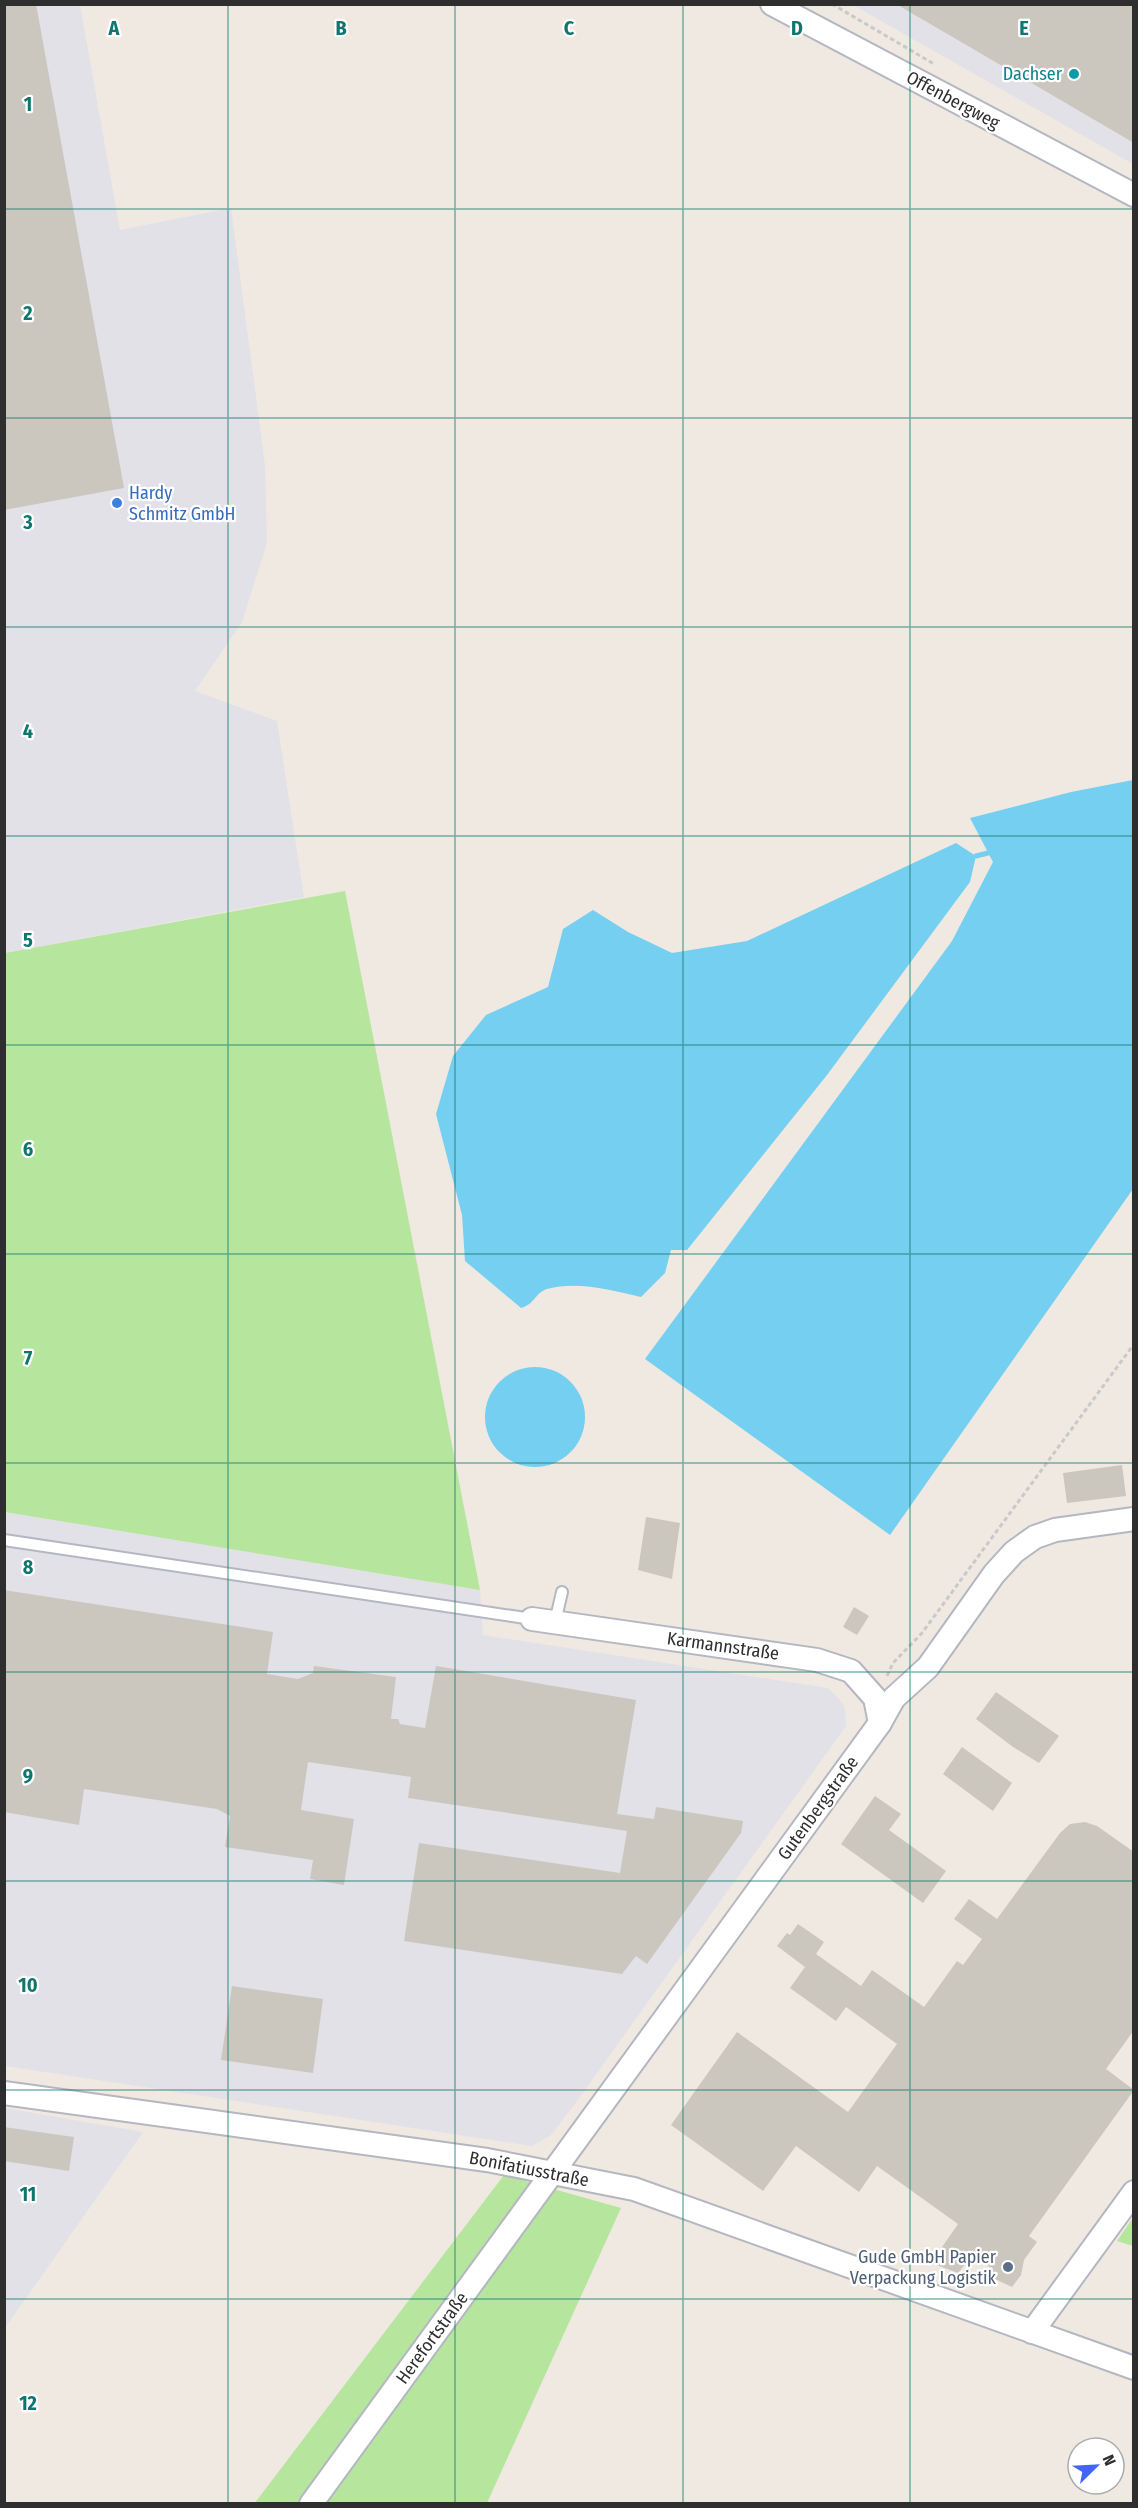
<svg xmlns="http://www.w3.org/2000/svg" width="1138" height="2508" font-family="'Fira Sans Condensed',sans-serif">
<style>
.industrial{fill:#e3e1e8}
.green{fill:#b6e59e}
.water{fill:#75cff0}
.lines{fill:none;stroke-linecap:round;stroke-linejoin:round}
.stream{stroke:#75cff0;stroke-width:5}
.building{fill:#cbc7bf}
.lane-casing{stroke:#b4b7c1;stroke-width:14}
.street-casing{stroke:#b4b7c1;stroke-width:26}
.path{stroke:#c9c9c9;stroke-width:3;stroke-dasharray:4.5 3;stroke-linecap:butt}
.lane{stroke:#fff;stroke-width:10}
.street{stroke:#fff;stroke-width:22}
.grid{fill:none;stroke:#0f766e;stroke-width:1.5;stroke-opacity:0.55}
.culture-dot{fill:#0f9aa8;stroke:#fff;stroke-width:2}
.shop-dot{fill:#3f7fe0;stroke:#fff;stroke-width:2}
.service-dot{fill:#5c6f8a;stroke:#fff;stroke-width:2}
.labels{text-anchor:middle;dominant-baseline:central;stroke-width:4.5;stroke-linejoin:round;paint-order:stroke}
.culture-label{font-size:18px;fill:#0d838f;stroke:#fff;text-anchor:end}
.street-label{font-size:18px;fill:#2e2e2e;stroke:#fff}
.shop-label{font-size:18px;fill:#366cbe;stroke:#fff;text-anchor:start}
.service-label{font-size:18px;fill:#4e5e75;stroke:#fff;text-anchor:end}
.grid-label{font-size:20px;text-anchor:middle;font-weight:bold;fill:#0f766e;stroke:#fff;stroke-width:4.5;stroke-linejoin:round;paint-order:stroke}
</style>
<rect width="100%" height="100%" fill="#efe9e1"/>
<g class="industrial">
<polygon points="5,5 80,5 120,230 231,208 265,465 267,543 242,622 195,691 277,721 304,897 5,953"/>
<polygon points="853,5 1133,5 1133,164"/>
<polygon points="5,1512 480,1590 483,1635 828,1688 840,1700 845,1708 846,1726 577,2101 551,2135 532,2146 5,2066"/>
<polygon points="5,2108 143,2132 5,2328"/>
</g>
<g class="green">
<polygon points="345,891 480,1590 5,1512 5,953"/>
<polygon points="504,2175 621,2208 487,2503 254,2504"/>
<polygon points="1133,2218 1133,2246 1117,2241"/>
</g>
<g class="water">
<polygon points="1133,780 1133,1189 890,1535 645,1359 952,941 993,862 970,818 1071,792"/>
<path d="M 956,843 L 976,856 L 970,882 L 827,1075 L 687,1250 L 671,1250 L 665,1273 L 641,1297 C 610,1290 578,1281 547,1289 C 535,1293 535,1304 521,1308 L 465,1261 L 462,1215 L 436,1114 L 453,1056 L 486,1015 L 548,987 L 563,929 L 593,910 L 628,932 L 672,953 L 747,941 Z"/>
<circle cx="535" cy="1417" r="50"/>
</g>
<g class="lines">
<polyline class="stream" points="976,856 996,851"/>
</g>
<g class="building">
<polygon points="4,4 36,4 124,488 4,510"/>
<polygon points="896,4 1134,4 1134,143"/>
<polygon points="1122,1465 1126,1496 1067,1503 1063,1473"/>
<polygon points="646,1517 680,1523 672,1579 638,1570"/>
<polygon points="4,1590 273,1632 267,1674 298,1679 313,1673 314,1666 396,1677 391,1719 398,1719 400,1724 425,1728 436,1666 636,1700 617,1814 654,1819 656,1807 681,1811 743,1821 741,1833 647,1964 636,1956 622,1974 404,1941 419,1843 620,1873 627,1831 408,1798 411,1777 308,1762 301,1810 354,1819 344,1885 310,1879 313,1860 225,1847 230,1816 217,1809 84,1789 79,1825 4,1812"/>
<polygon points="854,1607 869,1616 857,1635 843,1627"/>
<polygon points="996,1692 1059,1736 1039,1763 1013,1747 976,1719"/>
<polygon points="962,1747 1012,1783 993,1811 943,1774"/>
<polygon points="875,1796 901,1814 889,1830 946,1871 923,1903 841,1844"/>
<polygon points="1085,1822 1097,1826 1134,1852 1134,2030 1106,2069 1134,2090 1029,2236 1037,2242 1024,2260 1021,2275 1012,2287 995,2279 988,2265 973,2254 958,2273 931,2263 958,2224 877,2166 859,2192 796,2146 763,2191 671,2125 737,2032 848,2112 897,2044 846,2007 836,2021 790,1988 805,1967 777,1946 787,1933 790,1935 798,1924 824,1942 816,1954 861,1986 872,1970 924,2007 957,1961 963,1965 982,1939 954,1919 969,1899 997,1919 1060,1833 1070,1824"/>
<polygon points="232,1986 323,1999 313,2073 221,2060"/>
<polygon points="4,2127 74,2137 69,2171 4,2161"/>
</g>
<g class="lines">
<defs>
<g id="lane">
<polyline points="4,1540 532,1619"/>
<polyline points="555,1622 562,1592"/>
</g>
<g id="street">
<polyline points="772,4 1134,195"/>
<polyline points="532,1619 817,1660 851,1671 875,1698 880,1723"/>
<polyline points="4,2093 487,2160 634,2189 1134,2368"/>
<polyline points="1032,2332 1134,2192"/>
<polyline points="311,2504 880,1723 894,1698 928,1667 994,1574 1014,1552 1035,1537 1055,1530 1134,1519"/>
</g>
</defs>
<use href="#lane" class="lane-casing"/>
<use href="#street" class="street-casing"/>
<g class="path">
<polyline points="832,4 934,64"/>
<polyline points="887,1676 893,1663 922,1633 1134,1344"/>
</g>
<use href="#lane" class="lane"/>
<use href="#street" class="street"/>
</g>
<path class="grid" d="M 228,4 L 228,2504M 455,4 L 455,2504M 683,4 L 683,2504M 910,4 L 910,2504M 4,209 L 1134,209M 4,418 L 1134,418M 4,627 L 1134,627M 4,836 L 1134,836M 4,1045 L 1134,1045M 4,1254 L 1134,1254M 4,1463 L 1134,1463M 4,1672 L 1134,1672M 4,1881 L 1134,1881M 4,2090 L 1134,2090M 4,2299 L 1134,2299"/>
<circle class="culture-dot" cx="1074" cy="74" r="6"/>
<circle class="shop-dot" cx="117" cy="503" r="6"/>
<circle class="service-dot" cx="1008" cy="2267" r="6"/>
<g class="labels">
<g class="culture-label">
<text x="1062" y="74">Dachser</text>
</g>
<g class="street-label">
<text transform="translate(953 100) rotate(28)">Offenbergweg</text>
<text transform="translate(723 1646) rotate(8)">Karmannstraße</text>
<text transform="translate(818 1808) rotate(-54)">Gutenbergstraße</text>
<text transform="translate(529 2169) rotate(11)">Bonifatiusstraße</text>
<text transform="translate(432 2338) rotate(-54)">Herefortstraße</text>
</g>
<g class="shop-label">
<text x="129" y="493">Hardy<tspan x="129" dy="21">Schmitz GmbH</tspan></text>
</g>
<g class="service-label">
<text x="996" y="2257">Gude GmbH Papier<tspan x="996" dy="21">Verpackung Logistik</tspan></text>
</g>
</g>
<g class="grid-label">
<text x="114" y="35">A</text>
<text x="341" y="35">B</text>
<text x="569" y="35">C</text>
<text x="797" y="35">D</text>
<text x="1024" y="35">E</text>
<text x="28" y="111">1</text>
<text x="28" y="320">2</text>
<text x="28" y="529">3</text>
<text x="28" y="738">4</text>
<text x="28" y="947">5</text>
<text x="28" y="1156">6</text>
<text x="28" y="1365">7</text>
<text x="28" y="1574">8</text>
<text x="28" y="1783">9</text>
<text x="28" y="1992">10</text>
<text x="28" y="2201">11</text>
<text x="28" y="2410">12</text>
</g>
<rect width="1138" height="2508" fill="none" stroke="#2e2e2e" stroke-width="12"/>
<g transform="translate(1096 2466) rotate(66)"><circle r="28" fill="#ffffff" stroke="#ababab" stroke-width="1.5"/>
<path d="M0-4.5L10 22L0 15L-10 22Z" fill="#4264fb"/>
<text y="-9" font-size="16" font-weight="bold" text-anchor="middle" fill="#2e2e2e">N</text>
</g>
</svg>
